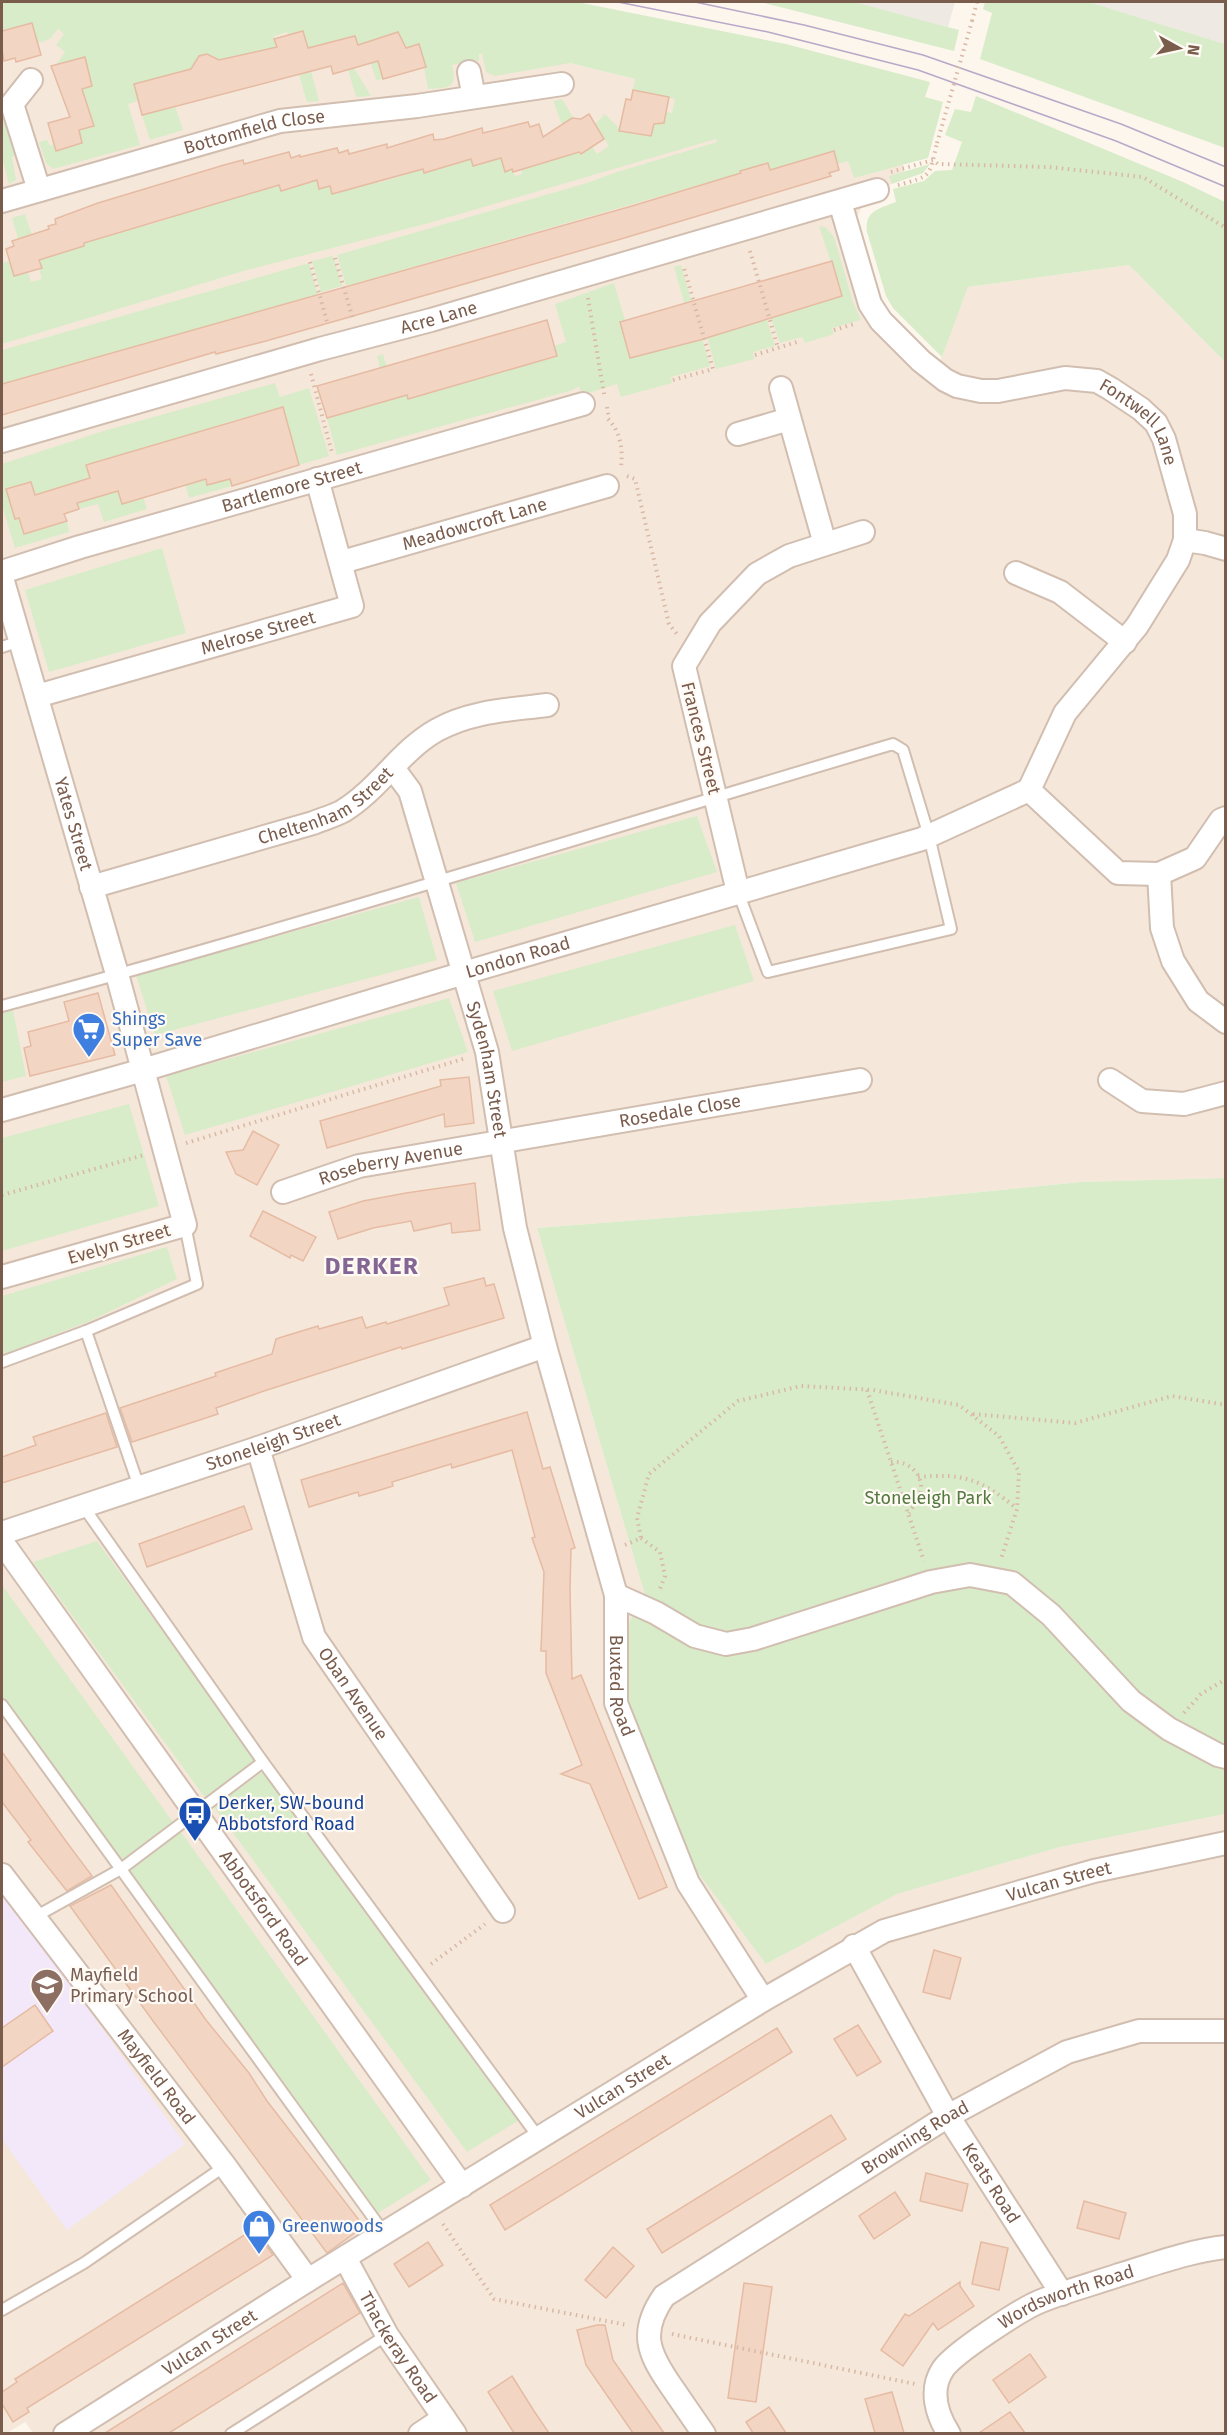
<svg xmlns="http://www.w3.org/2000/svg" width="1227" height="2435" font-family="'Fira Sans',sans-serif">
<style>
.residential{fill:#f5e8da}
.industrial{fill:#efe9e4}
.education{fill:#f3e8fa}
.green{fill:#d8ecc9;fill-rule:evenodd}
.building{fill:#f3d5c3;stroke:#e6bba3;stroke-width:1.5}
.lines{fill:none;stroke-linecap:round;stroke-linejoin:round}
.lane-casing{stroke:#d1beb0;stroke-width:14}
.street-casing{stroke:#d1beb0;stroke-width:26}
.path{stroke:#d9b8a5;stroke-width:4;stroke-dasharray:1.5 4.5;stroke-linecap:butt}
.lane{stroke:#fff;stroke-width:10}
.street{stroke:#fff;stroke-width:22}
.tram{stroke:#b9a8c9;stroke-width:1.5}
.path-bridge{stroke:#d9b8a5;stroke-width:4;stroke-dasharray:1.5 4.5;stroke-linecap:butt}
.labels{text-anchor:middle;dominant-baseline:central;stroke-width:4.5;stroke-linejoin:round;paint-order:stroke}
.street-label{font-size:18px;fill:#7a5c4d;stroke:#fffaf3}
.shop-label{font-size:18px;fill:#366cbe;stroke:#fffaf3;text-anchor:start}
.park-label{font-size:18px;fill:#537a41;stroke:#fffaf3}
.transit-label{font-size:18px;fill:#164399;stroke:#fffaf3;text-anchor:start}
.education-label{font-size:18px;fill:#785e54;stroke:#fffaf3;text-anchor:start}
.district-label{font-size:24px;font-weight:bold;letter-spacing:1.5px;fill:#846695;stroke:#fffaf3}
</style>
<rect width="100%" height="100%" fill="#fdf6ec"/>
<polygon class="residential" points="2,6 398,32 478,54 570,63 635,79 806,136 900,144 905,176 865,199 855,222 885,318 940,361 968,287 1129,265 1225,362 1225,1178 1080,1182 921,1198 537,1228 647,1602 766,1964 896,1894 1060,1847 1225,1814 1225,2433 34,2434 25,2422 7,2433 2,2434"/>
<g class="industrial">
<polygon points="852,2 955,2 948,27"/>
<polygon points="1089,2 1225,2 1225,44"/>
</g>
<polygon class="education" points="2,1889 185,2144 67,2230 2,2139"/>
<g class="green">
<path d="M 2,2 L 577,2 L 786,44 L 930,82 L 925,97 L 943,102 L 928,158 L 854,178 L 848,161 L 838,164 L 834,151 L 787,165 L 773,182 L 768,163 L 740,171 L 741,173 L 346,286 L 337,255 L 587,183 L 614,173 L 717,142 L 716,139 L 429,223 L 247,270 L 2,344 L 2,263 L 9,261 L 14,276 L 28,272 L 31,282 L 42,279 L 39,269 L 42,268 L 37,251 L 82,236 L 100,239 L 127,230 L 142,217 L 145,226 L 172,218 L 170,212 L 187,206 L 190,212 L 261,190 L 258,179 L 316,177 L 319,188 L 330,186 L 333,194 L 344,191 L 372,167 L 378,183 L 405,175 L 404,169 L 421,164 L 424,173 L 451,165 L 469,154 L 473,166 L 501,158 L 505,171 L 512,169 L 515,176 L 522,174 L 521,170 L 550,161 L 547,151 L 564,130 L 553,101 L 562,99 L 573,117 L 568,121 L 564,130 L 580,154 L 592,147 L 597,154 L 609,146 L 595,124 L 605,114 L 623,132 L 651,136 L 654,124 L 664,123 L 666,112 L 672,113 L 675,99 L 633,90 L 635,79 L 570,63 L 495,76 L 486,72 L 482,54 L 479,54 L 479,61 L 452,65 C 458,89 448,88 428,89 L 424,67 L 426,66 L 419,44 L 406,48 L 398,32 L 387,35 L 390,45 L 375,49 L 383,79 L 376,80 L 371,64 L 363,65 L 355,36 L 325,44 L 313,67 L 304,31 L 288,35 L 287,32 L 274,36 L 282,68 L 264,62 L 260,51 L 134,84 L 138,101 L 128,104 L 140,145 L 53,169 L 46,163 L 39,142 L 47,140 L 50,146 L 54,144 L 57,151 L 82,143 L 79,130 L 91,127 L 93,123 L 73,91 L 92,86 L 85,57 L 56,65 L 65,52 L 56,45 L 64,34 L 58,29 L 50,39 L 38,43 L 32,23 L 2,31 Z"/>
<polygon points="760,2 854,2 959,30 954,51"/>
<polygon points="985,2 1089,2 1225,44 1225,148 980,59 992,13 983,9"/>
<polygon points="354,68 371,96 356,97 348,70"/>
<polygon points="311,71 319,101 307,102 299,75"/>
<path d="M 976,96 L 1183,182 L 1225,202 L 1225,362 L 1129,265 L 968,287 L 942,357 L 893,308 L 886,296 L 867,232 C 864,211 880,208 896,202 L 893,189 L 924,181 L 935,171 L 952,170 L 962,142 L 945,135 L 955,109 L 971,112 Z"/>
<polygon points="175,106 183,130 150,140 142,115"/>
<polygon points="2,117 8,125 18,155 12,157 16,180 9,184 2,157"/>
<polygon points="930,164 923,173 892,184 889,176"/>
<polygon points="25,214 34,241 18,239 12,218"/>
<polygon points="819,226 825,227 834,237 853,302 861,320 832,328 834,334 805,343 802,337 780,343 771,318 842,296"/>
<polygon points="333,256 342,286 321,292 312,261"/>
<polygon points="309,263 318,295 2,384 2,350"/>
<polygon points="681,265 710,366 671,377 672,383 621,397 617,384 582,395 579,386 573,390 337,455 327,418 384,401 380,368 377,356 383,354 394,391 405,388 408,399 444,389 517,356 520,367 557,357 554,346 566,342 555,304 614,283 625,320 620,322 630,358 695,341 674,267"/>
<polygon points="756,283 775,346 753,352 754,359 716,369 707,337 762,321 752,285"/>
<path d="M 275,383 L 280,397 L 309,388 L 329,456 L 299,465 L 294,449 L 259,477 L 253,480 L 247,464 L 232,486 L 189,498 L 182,473 L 205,479 L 207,485 L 221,481 L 130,453 L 86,465 L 118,491 L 122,503 L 133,500 L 139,484 L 147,509 L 104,522 L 98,504 L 79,509 L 71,484 L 35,495 L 30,482 L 7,490 L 19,518 L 67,521 L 69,532 L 15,548 L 2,505 L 2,464 L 100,432 ZM 282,407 L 291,438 L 230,455 L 221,424 Z"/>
<polygon points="162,548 186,633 49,672 25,590"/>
<polygon points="697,816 717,872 475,942 456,883"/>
<polygon points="419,897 437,960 155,1035 136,975"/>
<polygon points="735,925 754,981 512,1051 493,991"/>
<polygon points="449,998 468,1052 185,1135 166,1076"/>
<polygon points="13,1010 26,1076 2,1082 2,1013"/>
<polygon points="129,1104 159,1206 2,1251 2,1138"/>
<polygon points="1225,1178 1225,1814 1060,1847 897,1894 766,1964 696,1870 625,1694 630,1620 647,1602 537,1228 921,1198 1080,1182"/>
<polygon points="167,1247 177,1279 90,1321 2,1355 2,1296"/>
<polygon points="97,1541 256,1760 206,1799 33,1562"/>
<polygon points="2,1585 175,1825 123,1864 2,1697"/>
<polygon points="265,1770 518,2121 467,2152 214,1807"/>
<polygon points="181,1832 431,2180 378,2213 129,1870"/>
</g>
<g class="building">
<polygon points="32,23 41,55 16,62 15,58 4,61 2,50 2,31"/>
<polygon points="303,31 308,48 355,36 358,45 398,32 406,48 419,44 426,67 383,79 378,61 333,74 331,66 142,115 134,84 191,69 199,56 207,54 219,60 246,54 277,47 274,39"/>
<polygon points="85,57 92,86 82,89 94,126 79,130 82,143 56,151 48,123 70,117 51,66"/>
<polygon points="633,90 669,97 664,123 654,124 651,136 619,131 626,99 631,100"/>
<polygon points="589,114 604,139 581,154 579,152 513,172 512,169 505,172 501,158 473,166 471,159 424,173 423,169 332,194 330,186 319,189 317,180 281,191 279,185 84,243 84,246 39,260 42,268 14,276 6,249 14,246 12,241 49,229 48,226 56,224 55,219 98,203 224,165 243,160 244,164 289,152 291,158 300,155 300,157 337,148 339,153 348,150 349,154 387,144 387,148 433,134 434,140 444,139 482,128 483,133 528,122 530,127 539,124 543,137 572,118 581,119"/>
<polygon points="834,151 839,170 829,173 831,176 621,239 266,341 216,354 215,352 2,415 2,384 632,206 741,173 740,171 768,163 770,170"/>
<polygon points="832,261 842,296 700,340 630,358 620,322"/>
<polygon points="547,320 557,356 408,399 407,395 327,418 317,386"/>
<polygon points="283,407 299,465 232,486 230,479 207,485 206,479 122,504 118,491 77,503 79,509 64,514 67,521 24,534 19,518 15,519 6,489 31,482 35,495 90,478 86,465"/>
<polygon points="98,993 115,1055 30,1076 24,1048 31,1046 28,1032 69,1021 64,1002"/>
<polygon points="469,1077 474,1123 445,1127 444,1114 327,1148 320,1121 441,1086 440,1080"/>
<polygon points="253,1131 279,1145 257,1185 236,1174 226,1152 243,1150"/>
<polygon points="475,1183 480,1230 452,1233 451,1223 414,1231 411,1221 373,1228 338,1239 329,1212 363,1201 406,1193"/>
<polygon points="263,1211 316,1237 303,1261 291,1255 290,1258 250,1236"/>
<polygon points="484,1278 486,1286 494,1284 504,1318 402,1349 401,1347 264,1391 216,1408 218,1414 132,1442 120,1408 216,1376 215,1373 272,1354 276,1339 282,1337 318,1326 319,1329 362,1317 366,1328 386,1322 387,1324 449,1305 444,1288"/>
<polygon points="527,1412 543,1469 550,1467 575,1548 571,1549 570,1589 572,1679 581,1675 667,1887 639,1899 590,1784 561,1774 582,1765 546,1673 546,1651 541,1651 544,1572 532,1538 535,1537 512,1450 452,1468 451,1464 392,1482 393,1486 377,1491 359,1496 358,1492 309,1507 301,1480"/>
<polygon points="106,1413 117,1447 2,1483 2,1457 36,1445 33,1437"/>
<polygon points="244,1506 252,1529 147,1567 139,1544"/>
<polygon points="2,1752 68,1844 92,1876 67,1891 28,1842 31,1840 2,1802"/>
<polygon points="111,1885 206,2020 249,2073 267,2101 359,2220 351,2226 356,2232 327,2253 153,2021 70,1906"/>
<polygon points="934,1950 961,1958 950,1999 923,1992"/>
<polygon points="35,2005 53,2031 2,2067 2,2028"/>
<polygon points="858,2025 881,2062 857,2076 834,2039"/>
<polygon points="777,2028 792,2052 505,2230 490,2205"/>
<polygon points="831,2115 846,2139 662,2253 647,2229"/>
<polygon points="926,2173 968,2184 962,2211 920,2201"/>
<polygon points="895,2192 910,2215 874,2239 859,2216"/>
<polygon points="1084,2201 1126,2213 1119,2239 1077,2228"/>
<polygon points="254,2229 273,2255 27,2408 29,2412 13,2422 2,2404 2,2392 17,2382 15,2379"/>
<polygon points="428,2242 443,2265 409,2287 394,2264"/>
<polygon points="981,2242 1008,2248 999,2290 972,2284"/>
<polygon points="613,2247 634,2266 606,2298 585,2280"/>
<polygon points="960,2282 960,2286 974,2306 938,2330 933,2323 903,2366 881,2350 905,2314 909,2316"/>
<polygon points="343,2283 360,2313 169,2433 105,2433"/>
<polygon points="744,2283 772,2287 756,2402 728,2398"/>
<polygon points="597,2325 605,2325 613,2360 664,2433 633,2433 586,2365 577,2330"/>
<polygon points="1030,2354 1046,2377 1009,2403 993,2380"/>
<polygon points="512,2376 534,2411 549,2433 514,2433 488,2392"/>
<polygon points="892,2392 904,2433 875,2433 865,2399"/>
<polygon points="769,2407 786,2433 753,2433 746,2422"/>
<polygon points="1010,2412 1025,2433 979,2433"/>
</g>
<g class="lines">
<defs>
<g id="lane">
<polyline points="2,647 20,641"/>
<path d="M 2,1006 C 301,926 596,832 893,744 L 903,750 L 929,836 L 951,929 L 768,972 L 738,892"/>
<polyline points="86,1331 139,1487"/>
<polyline points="2,1362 86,1331 197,1284 185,1225"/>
<polyline points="83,1506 263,1762 539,2138"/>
<polyline points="2,1705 385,2234"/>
<polyline points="33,1918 121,1869 263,1762"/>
<polyline points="2,2310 84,2263 225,2166"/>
<polyline points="231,2434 387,2335"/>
</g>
<g id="street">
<polyline points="469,72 474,97"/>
<polyline points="31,80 12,104 39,190"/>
<path id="s1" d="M 2,201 L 280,121 L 417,106 L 562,84"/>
<path id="s2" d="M 840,202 L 870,304 L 881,321 L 921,361 L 945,380 L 957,386 L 981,391 L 998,391 L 1065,378 L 1097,381 L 1111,389 L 1141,409 L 1156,423 L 1164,439 L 1185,514 L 1185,540 L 1178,560 L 1137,626 L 1065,713 L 1029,790"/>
<polyline points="781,388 825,544"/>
<polyline points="738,434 789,419"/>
<path id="s3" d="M 2,441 L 320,349 L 431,320 L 877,190"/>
<polyline points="1185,540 1205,543 1226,549"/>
<path id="s4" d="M 342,562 L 607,486"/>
<path id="s5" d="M 2,572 L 80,547 L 583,404"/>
<polyline points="1016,573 1060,592 1125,642"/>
<path id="s6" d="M 2,578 L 117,974 L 185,1225 L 2,1277"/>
<path id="s7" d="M 37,696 L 352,606 L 317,479"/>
<path id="s8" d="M 393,768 L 410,791 L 487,1052 L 515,1228 L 545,1346 L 616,1595 L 616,1703 L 688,1883 L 763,2000"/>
<polyline points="1029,790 1118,873 1159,874 1195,858 1221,820 1226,818"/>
<polyline points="1159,874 1162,928 1173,961 1198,1001 1226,1022"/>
<path id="s9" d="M 91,887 L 313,823 C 323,819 334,816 343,811 C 378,790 401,750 437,730 C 471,711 509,710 547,705"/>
<polyline points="738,892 684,666 710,623 757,574 789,556 863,532"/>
<polyline points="1110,1080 1142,1101 1184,1104 1226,1093"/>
<path id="s10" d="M 2,1110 L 143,1070 L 464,973 L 922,839 L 1029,790"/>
<path id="s11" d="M 283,1192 L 359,1166 L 860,1080"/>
<path id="s12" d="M 258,1448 L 314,1637 L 503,1911"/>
<path id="s13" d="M 2,1533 L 258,1448 L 545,1346"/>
<path id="s14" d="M 2,1542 L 462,2186"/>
<polyline points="616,1595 656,1613 695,1636 726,1644 753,1639 931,1582 970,1575 1012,1583 1051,1615 1131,1701 1169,1729 1218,1755 1226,1757"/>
<path id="s15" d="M 2,1875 L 225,2166 L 308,2280"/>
<path id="s16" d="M 854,1946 L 948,2116 L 1062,2294"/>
<path id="s17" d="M 345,2258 L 387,2335 L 455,2434"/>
<path id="s18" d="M 65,2434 L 308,2280 L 763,2000 L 884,1931 L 1094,1871 L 1226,1843"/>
<polyline points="420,2434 444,2418"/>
<path id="s19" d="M 704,2434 C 693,2418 682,2402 671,2386 C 648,2353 639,2332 664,2296 L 948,2116 L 1067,2052 L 1139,2031 L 1226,2031"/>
<path id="s20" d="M 949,2434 C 937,2415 929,2390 943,2369 C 954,2353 1021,2309 1041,2301 C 1066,2291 1093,2284 1119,2275 C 1155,2264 1189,2251 1226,2247"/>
</g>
</defs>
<use href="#lane" class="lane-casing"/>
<use href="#street" class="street-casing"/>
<g class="path">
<polyline points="972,21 977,2"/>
<polyline points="891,172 933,160 938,164 1048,167 1143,177 1226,228"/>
<path d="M 898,185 C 932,176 929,177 937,143"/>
<polyline points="750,251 778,348"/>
<polyline points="335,258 353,319"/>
<polyline points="310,262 328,325"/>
<polyline points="588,298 604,394"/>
<polyline points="834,330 857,323"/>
<polyline points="755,355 800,341"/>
<polyline points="311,374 332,453"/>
<polyline points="673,380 713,369 684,268"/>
<polyline points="607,407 609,419"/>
<path d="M 608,419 C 621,432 623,451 621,467"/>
<polyline points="627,476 635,479 669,624 677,634"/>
<polyline points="186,1143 466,1058"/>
<polyline points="2,1195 144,1155"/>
<polyline points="867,1390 924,1561"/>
<polyline points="973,1414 1075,1423 1172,1396 1226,1405"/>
<path d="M 891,1462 C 910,1460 927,1477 919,1497 C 917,1502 912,1508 909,1513"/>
<path d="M 918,1477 C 963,1473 981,1479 1016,1508"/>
<polyline points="641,1538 660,1552 665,1576 660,1589"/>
<polyline points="625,1545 641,1538 637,1518 649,1474 738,1401 801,1386 873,1390 959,1405 999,1436 1019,1472 1017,1509 1001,1559"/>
<polyline points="1184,1713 1201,1694 1226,1679"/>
<polyline points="431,1964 485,1924"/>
<polyline points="443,2224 494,2299 627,2325"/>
<polyline points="672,2334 915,2384"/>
</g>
<use href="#lane" class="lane"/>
<use href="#street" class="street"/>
<g class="tram">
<polyline points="618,2 768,32 918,70 1116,141 1226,187"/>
<polyline points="695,2 804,25 923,55 1121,124 1226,167"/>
</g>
<polyline class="path-bridge" points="937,143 972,21"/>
</g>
<defs>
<symbol id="supermarket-pin" viewBox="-11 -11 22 30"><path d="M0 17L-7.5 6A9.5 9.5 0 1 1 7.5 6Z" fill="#3f7fe0" stroke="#fffaf3"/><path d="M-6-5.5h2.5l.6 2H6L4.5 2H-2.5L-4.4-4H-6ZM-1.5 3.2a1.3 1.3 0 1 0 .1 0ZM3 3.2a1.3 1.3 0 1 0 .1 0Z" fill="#fff"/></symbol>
<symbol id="bus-pin" viewBox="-11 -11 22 30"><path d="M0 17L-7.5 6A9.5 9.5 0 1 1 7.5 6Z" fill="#1a4fb4" stroke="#fffaf3"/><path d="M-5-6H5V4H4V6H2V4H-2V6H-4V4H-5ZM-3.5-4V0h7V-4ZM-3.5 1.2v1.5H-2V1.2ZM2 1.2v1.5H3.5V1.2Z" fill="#fff"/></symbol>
<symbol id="school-pin" viewBox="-11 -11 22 30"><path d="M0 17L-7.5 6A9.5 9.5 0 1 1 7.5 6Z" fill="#8d6e63" stroke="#fffaf3"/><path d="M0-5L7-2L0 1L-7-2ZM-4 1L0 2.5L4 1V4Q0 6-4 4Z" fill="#fff"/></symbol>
<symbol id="shop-pin" viewBox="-11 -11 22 30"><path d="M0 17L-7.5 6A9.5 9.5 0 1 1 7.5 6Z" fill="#3f7fe0" stroke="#fffaf3"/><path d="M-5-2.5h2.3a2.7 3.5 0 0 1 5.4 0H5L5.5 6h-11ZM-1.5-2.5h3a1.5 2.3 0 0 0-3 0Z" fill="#fff"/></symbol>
</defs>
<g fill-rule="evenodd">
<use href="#supermarket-pin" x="70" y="1010" width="38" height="52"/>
<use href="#bus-pin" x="176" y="1794" width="38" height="52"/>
<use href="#school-pin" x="28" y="1966" width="38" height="52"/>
<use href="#shop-pin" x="240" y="2207" width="38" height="52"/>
</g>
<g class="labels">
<g class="street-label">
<text stroke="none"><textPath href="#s1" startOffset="262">Bottomfield Close</textPath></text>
<text stroke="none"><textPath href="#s3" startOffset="454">Acre Lane</textPath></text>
<text stroke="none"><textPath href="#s2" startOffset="430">Fontwell Lane</textPath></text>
<text stroke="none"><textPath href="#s5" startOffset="302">Bartlemore Street</textPath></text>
<text stroke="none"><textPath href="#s4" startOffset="138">Meadowcroft Lane</textPath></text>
<text stroke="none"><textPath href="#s7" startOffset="230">Melrose Street</textPath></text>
<text transform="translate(701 738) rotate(76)">Frances Street</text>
<text stroke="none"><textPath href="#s9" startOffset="250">Cheltenham Street</textPath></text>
<text stroke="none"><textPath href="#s6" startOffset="256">Yates Street</textPath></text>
<text stroke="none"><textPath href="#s10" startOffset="538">London Road</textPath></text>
<text stroke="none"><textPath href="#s8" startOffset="318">Sydenham Street</textPath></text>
<text stroke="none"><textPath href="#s11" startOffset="406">Rosedale Close</textPath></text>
<text stroke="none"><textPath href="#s11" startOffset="112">Roseberry Avenue</textPath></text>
<text transform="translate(119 1244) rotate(-16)">Evelyn Street</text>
<text stroke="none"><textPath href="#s13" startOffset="286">Stoneleigh Street</textPath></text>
<text stroke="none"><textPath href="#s8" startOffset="951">Buxted Road</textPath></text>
<text stroke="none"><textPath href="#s12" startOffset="266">Oban Avenue</textPath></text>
<text stroke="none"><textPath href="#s18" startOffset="1143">Vulcan Street</textPath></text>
<text stroke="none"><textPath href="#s14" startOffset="450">Abbotsford Road</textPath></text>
<text stroke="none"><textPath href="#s15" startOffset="254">Mayfield Road</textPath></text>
<text stroke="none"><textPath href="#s18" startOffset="657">Vulcan Street</textPath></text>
<text stroke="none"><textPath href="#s19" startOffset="454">Browning Road</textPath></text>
<text stroke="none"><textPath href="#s16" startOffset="274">Keats Road</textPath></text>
<text stroke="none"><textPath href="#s20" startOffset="214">Wordsworth Road</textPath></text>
<text stroke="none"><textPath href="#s18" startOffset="171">Vulcan Street</textPath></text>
<text stroke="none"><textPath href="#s17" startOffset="104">Thackeray Road</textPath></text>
</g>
<g class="shop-label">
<text x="112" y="1019">Shings<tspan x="112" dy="21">Super Save</tspan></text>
<text x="282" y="2226">Greenwoods</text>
</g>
<g class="park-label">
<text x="928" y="1498">Stoneleigh Park</text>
</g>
<g class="transit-label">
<text x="218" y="1803">Derker, SW-bound<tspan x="218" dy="21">Abbotsford Road</tspan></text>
</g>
<g class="education-label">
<text x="70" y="1975">Mayfield<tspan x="70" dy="21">Primary School</tspan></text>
</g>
<g class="district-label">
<text x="372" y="1266">DERKER</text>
</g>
</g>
<rect width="1227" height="2435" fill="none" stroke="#7a5c4d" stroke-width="6"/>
<g transform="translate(1179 48) rotate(98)" stroke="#fffaf3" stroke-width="4.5" paint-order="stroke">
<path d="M0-4.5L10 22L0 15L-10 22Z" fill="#7a5c4d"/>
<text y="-9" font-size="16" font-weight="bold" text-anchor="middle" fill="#7a5c4d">N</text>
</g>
</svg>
